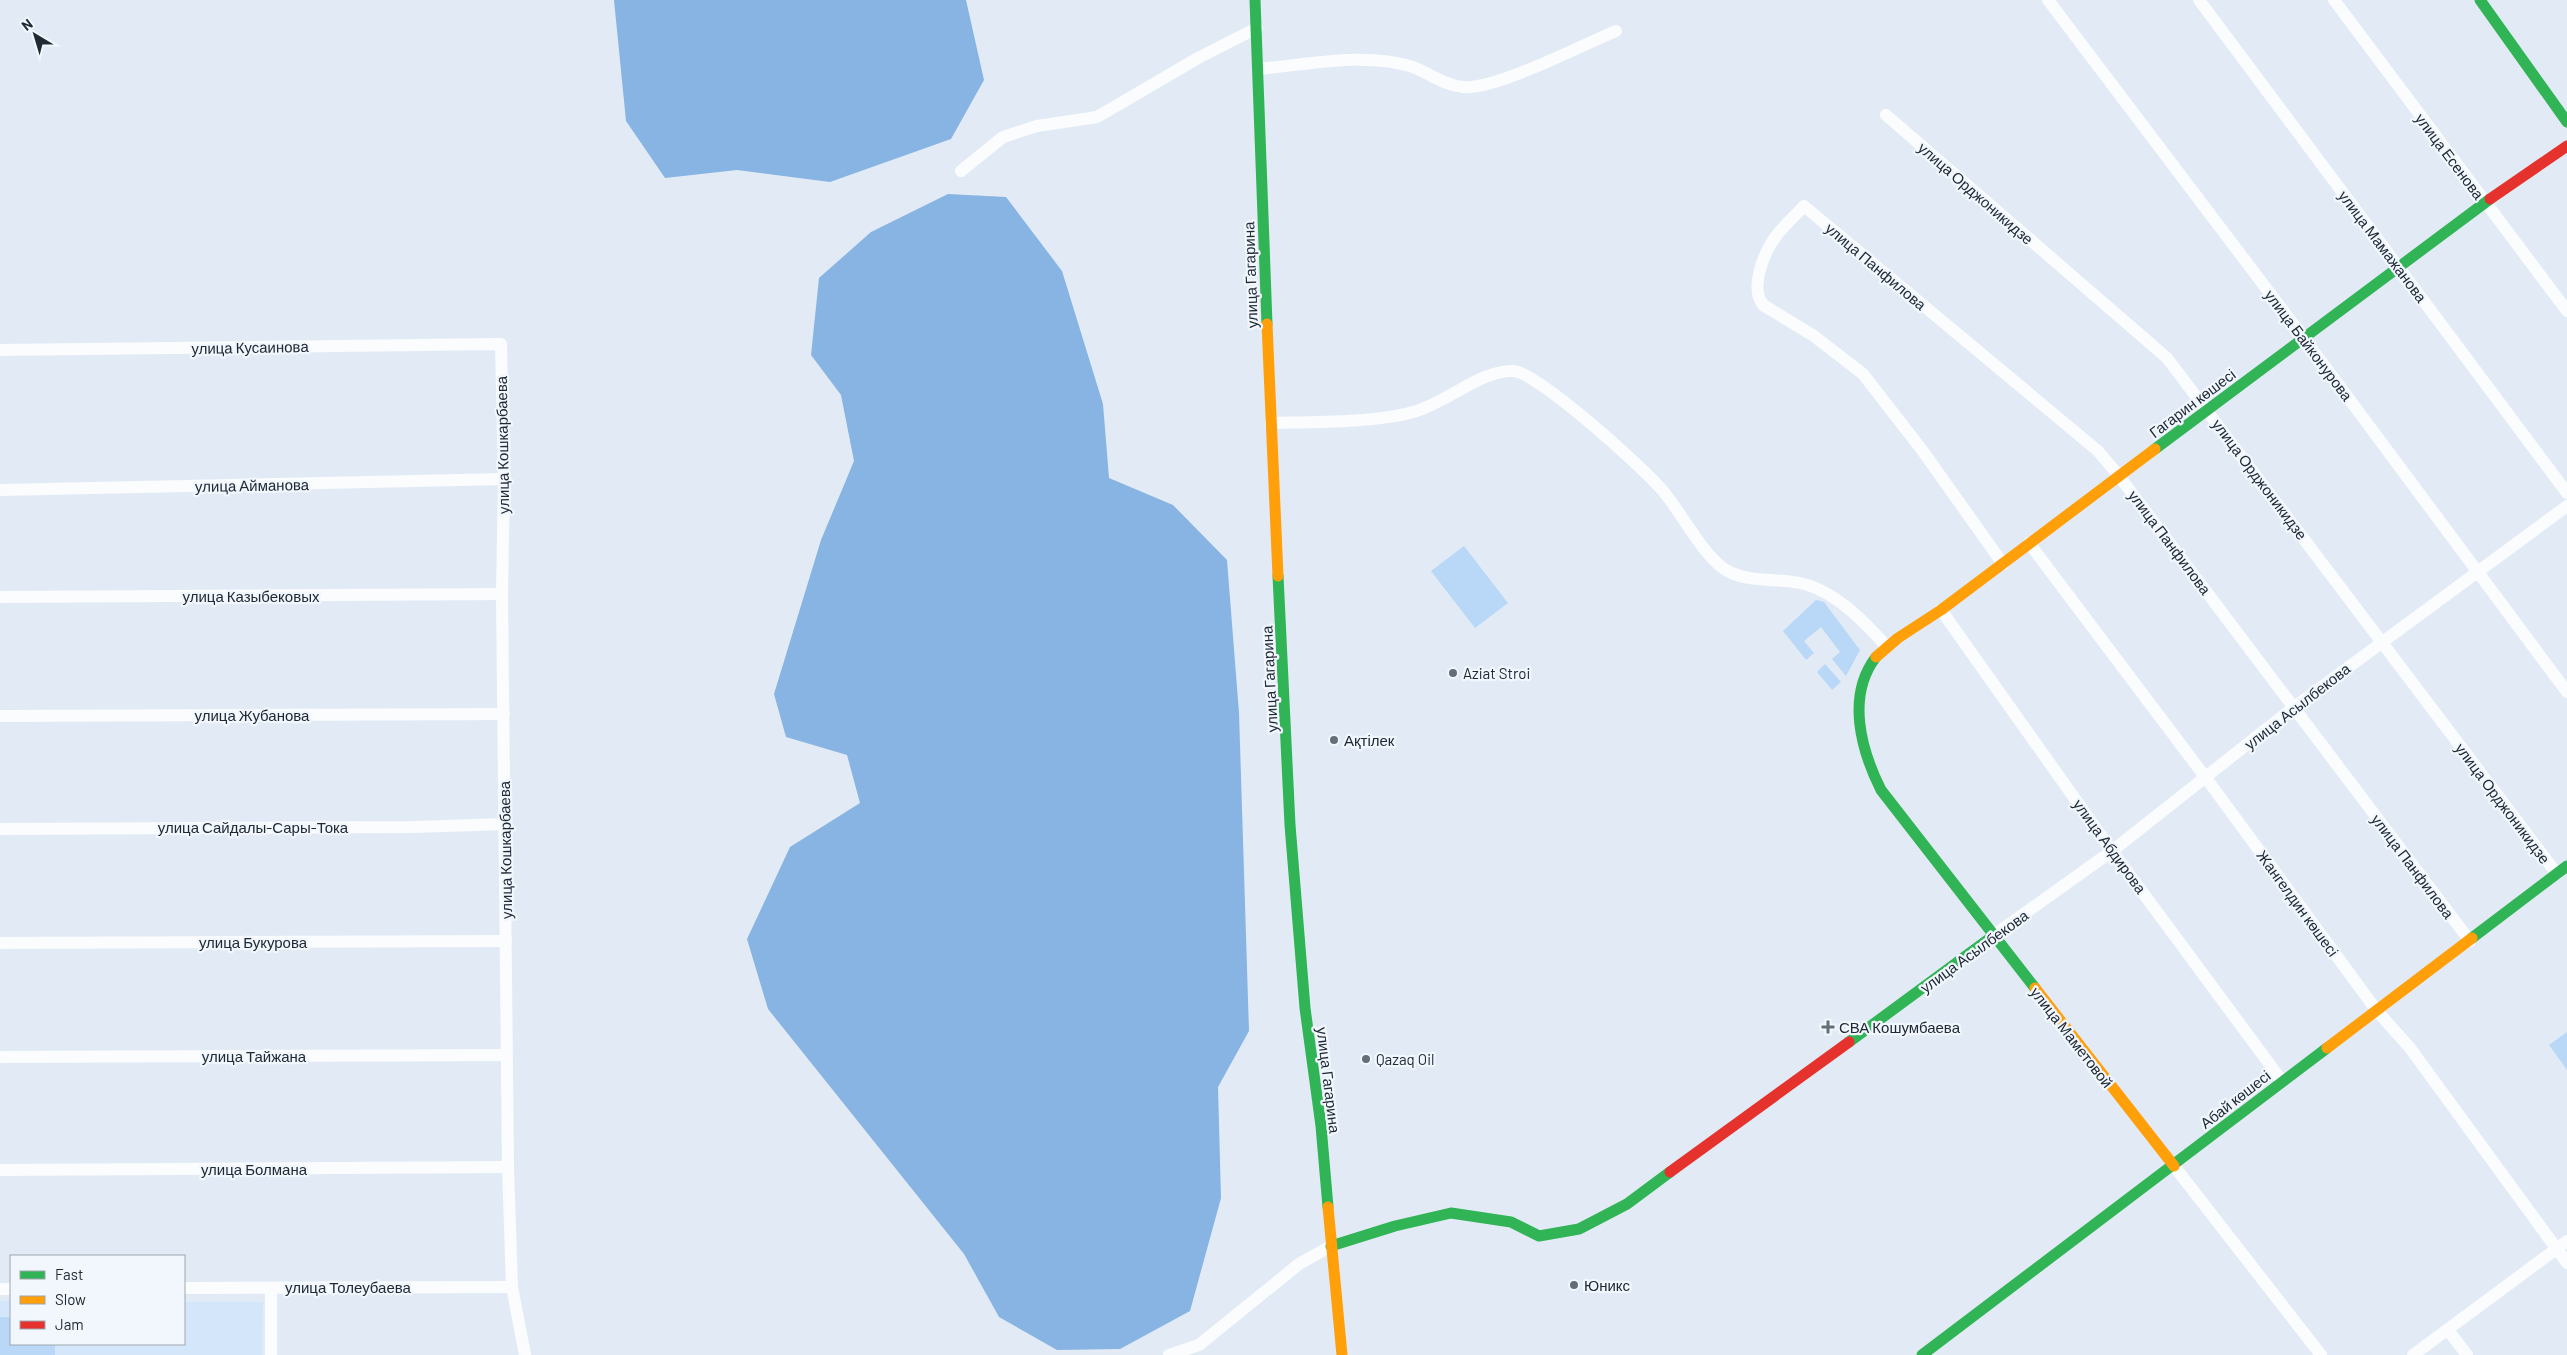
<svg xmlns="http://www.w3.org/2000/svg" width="2567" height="1355" font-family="Barlow,sans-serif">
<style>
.built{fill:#d4e6fa}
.green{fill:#b9d7f7}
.water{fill:#87b4e2}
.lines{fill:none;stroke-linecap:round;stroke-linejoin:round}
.street{stroke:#fbfcfe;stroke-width:12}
.fast{stroke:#30b455;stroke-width:11}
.slow{stroke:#ff9f0a;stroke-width:11}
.jam{stroke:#e5322d;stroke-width:11}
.poi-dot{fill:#646e78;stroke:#f1f7fd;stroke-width:2}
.labels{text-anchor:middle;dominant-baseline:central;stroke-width:4.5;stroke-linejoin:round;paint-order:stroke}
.street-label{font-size:15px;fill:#202a35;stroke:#f1f7fd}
.poi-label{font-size:15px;fill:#202a35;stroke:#f1f7fd;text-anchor:start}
</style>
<rect width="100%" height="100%" fill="#e2ebf5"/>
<polygon class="built" points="0,1301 11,1301 11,1344 184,1344 184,1302 263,1302 262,1355 0,1355"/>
<g class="green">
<polygon points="1464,546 1508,603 1475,628 1431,571"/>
<polygon points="1816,600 1824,602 1860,650 1846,676 1832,659 1840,652 1821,627 1804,641 1814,653 1806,660 1783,631"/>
<polygon points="1825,664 1841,682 1832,690 1817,672"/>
<polygon points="2567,1032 2567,1070 2549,1045"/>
<polygon points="0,1317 11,1317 11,1344 55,1344 55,1355 0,1355"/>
</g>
<g class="water">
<polygon points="614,0 966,0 984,80 951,139 830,182 737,170 665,178 626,121"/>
<polygon points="948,194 1006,197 1062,271 1103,404 1109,478 1173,505 1227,560 1239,713 1249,1031 1218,1087 1221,1198 1190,1311 1120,1349 1057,1350 999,1317 964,1254 768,1009 747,939 790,847 860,803 847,755 786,737 774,694 821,540 854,461 841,395 811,355 819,278 871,232"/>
</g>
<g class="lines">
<g class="street">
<polyline points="2048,0 2303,337 2567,692"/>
<polyline points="2199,0 2567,493"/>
<polyline points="2334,0 2567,311"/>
<path d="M 1258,69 C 1306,65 1363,52 1410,66 C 1428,72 1443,85 1463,87 C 1496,90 1582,45 1616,31"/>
<polyline points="1886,115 2167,358 2557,874"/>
<polyline points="961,171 1003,137 1037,126 1097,117 1198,58 1257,28"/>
<polyline points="0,350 501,344 504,479 502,594 508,1167 512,1287 525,1355"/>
<path d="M 1271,423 C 1312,422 1374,423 1413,412 C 1445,404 1482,369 1514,371 C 1538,373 1644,468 1663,491 C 1681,512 1703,556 1726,570 C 1747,583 1777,578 1800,583 C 1834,590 1865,622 1887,647"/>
<polyline points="0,490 504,479"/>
<polyline points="2029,543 2206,778 2377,1011 2410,1048 2567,1263"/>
<path d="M 2003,564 L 1922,450 L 1863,374 L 1814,336 L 1763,305 C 1750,288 1763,255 1774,239 C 1782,227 1794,217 1804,206 L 2098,451 L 2119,476 L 2470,941"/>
<polyline points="0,597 502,594"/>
<polyline points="1941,610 2112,851 2282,1081"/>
<polyline points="0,716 504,714"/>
<polyline points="0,829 414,827 505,824"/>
<polyline points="1993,936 2112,851 2293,708 2567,506"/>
<polyline points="0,943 506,941"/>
<polyline points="0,1057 507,1055"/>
<polyline points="2174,1166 2321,1355"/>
<polyline points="0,1170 508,1167"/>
<polyline points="184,1288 512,1287"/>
<polyline points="271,1288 271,1355"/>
<polyline points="0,1289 11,1289"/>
<polyline points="2448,1330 2467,1355"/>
<polyline points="1169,1355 1199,1345 1299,1264 1331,1246"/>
<polyline points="2413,1355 2567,1241"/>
</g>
<g class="fast">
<polyline points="1255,0 1267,324"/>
<polyline points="2480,0 2567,122"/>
<polyline points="2155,449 2490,199"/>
<polyline points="1278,576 1290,825 1305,1008 1321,1126 1328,1207"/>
<path d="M 1876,657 C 1846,696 1861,750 1881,790 L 2035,988"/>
<polyline points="2472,938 2567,866"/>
<polyline points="1849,1042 1993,936"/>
<polyline points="1331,1246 1395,1226 1451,1213 1511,1222 1539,1236 1579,1229 1627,1204 1670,1172"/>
<polyline points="1922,1355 2327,1048"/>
</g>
<g class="slow">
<polyline points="1267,324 1278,576"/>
<polyline points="1876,657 1898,638 1941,610 2155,449"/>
<polyline points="2035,988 2174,1166"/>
<polyline points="2327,1048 2472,938"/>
<polyline points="1328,1207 1342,1355"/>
</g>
<g class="jam">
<polyline points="2490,199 2567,146"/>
<polyline points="1670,1172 1849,1042"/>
</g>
</g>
<g class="poi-dot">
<circle cx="1453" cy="673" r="5"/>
<circle cx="1334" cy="740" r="5"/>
<path d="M1825.5 1019.5h5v5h5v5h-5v5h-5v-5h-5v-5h5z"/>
<circle cx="1366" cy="1059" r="5"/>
<circle cx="1574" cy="1285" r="5"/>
</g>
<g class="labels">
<g class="street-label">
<text transform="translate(2450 156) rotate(53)">улица Есенова</text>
<text transform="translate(1976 193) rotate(41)">улица Орджоникидзе</text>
<text transform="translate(2383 246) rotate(53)">улица Мамажанова</text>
<text transform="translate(1876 266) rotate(40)">улица Панфилова</text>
<text transform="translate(1250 275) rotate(-92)">улица Гагарина</text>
<text transform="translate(2309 345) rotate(53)">улица Байконурова</text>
<text transform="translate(250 347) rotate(-1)">улица Кусаинова</text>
<text transform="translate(2192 403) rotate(-37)">Гагарин көшесі</text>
<text transform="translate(502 445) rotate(-91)">улица Кошкарбаева</text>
<text transform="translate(2260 479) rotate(53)">улица Орджоникидзе</text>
<text transform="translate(252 485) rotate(-1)">улица Айманова</text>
<text transform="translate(2170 542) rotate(53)">улица Панфилова</text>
<text x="251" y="596">улица Казыбековых</text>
<text transform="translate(1269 679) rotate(-93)">улица Гагарина</text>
<text transform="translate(2297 706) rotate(-38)">улица Асылбекова</text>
<text x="252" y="715">улица Жубанова</text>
<text transform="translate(2503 803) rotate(53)">улица Орджоникидзе</text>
<text x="253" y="827">улица Сайдалы-Сары-Тока</text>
<text transform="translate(2110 846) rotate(54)">улица Абдирова</text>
<text transform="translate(505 850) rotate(-91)">улица Кошкарбаева</text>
<text transform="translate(2413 866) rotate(53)">улица Панфилова</text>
<text transform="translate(2298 903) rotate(54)">Жангелдин көшесі</text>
<text x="253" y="942">улица Букурова</text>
<text transform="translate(1974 951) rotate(-36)">улица Асылбекова</text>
<text transform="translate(2072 1037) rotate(52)">улица Маметовой</text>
<text x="254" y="1056">улица Тайжана</text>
<text transform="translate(1329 1080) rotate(83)">улица Гагарина</text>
<text transform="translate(2235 1099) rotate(-38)">Абай көшесі</text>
<text x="254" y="1169">улица Болмана</text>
<text x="348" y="1287">улица Толеубаева</text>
</g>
<g class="poi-label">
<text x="1463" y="673">Aziat Stroi</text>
<text x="1344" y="740">Ақтілек</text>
<text x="1839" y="1027">СВА Кошумбаева</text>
<text x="1376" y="1059">Qazaq Oil</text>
<text x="1584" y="1285">Юникс</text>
</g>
</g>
<rect x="10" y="1255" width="175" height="90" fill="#f1f7fd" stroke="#9da5ad"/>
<rect x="20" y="1271" width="25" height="8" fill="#30b455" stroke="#9da5ad"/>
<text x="55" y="1280" font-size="15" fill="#202a35">Fast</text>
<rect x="20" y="1296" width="25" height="8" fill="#ff9f0a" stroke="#9da5ad"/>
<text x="55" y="1305" font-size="15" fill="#202a35">Slow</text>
<rect x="20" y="1321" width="25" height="8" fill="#e5322d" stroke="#9da5ad"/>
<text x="55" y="1330" font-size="15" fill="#202a35">Jam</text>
<g transform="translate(35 35) rotate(322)" stroke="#f1f7fd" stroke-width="4" paint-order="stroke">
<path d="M0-4L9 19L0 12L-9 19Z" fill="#202a35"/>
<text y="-8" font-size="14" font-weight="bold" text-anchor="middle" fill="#202a35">N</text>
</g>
</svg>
